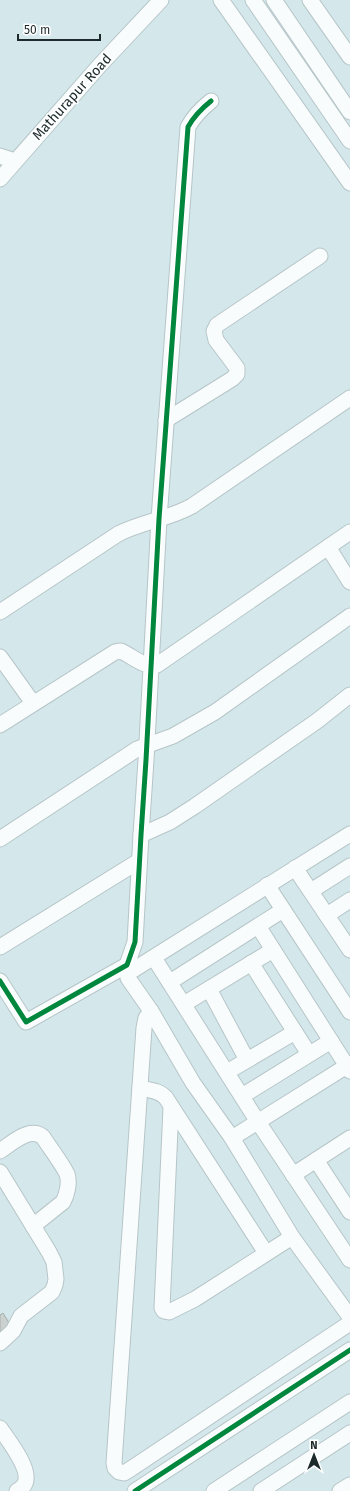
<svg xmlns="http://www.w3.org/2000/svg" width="350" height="1491" font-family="'Fira Sans',sans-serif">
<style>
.building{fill:#cad1ce;stroke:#a7afac}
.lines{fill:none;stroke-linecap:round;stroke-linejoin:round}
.minor-casing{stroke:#b6c5c8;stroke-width:17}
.minor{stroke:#f9fcfc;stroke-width:15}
.cycleway-casing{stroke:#fff;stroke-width:8}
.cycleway{stroke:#00873e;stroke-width:5}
.labels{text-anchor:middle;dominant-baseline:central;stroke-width:3;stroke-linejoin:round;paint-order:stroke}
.street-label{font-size:14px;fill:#1c2a2c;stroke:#fff}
</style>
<rect width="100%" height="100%" fill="#d4e8ec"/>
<polygon class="building" points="3,1313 11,1326 0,1333 0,1315"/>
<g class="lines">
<defs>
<g id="minor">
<polyline points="221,0 350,183"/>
<polyline points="253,0 350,141"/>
<polyline points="274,0 350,112"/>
<polyline points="310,0 350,57"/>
<polyline points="0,156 15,161"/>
<polyline points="0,179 100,65 161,0"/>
<polyline points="166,420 232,379 237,374 237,368 216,340 214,331 217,325 320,256"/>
<polyline points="328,547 350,582"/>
<path d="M 0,612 L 118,534 C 141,522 169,519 192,506 L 350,398"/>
<polyline points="0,657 33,703"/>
<path d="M 0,725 L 115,652 L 121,651 C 134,657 142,667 157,665 L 350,532"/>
<polyline points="350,834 130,972 128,978 151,1011 193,1083 232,1138 292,1237 350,1317"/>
<polyline points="141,835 170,822 195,806 317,721 350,695"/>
<polyline points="0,839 137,749 173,736 215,712 350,616"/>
<polyline points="295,868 350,950"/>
<polyline points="267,885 350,1012"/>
<polyline points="311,891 350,866"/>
<polyline points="327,915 350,900"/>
<polyline points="258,926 350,1071"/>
<polyline points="0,947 139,861"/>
<polyline points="154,958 258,1122 350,1260"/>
<polyline points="251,963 309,1054"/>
<path d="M 0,981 L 26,1022 L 127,965 L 135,942 L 141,835 L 146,760 L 159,519 L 188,127 C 194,116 201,109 211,101"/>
<polyline points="170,982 283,910"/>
<polyline points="209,989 247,1060"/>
<polyline points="184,1004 273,950"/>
<polyline points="151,1011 146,1018 144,1028 114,1463 115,1468 119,1472 124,1473 129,1470 350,1323"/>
<polyline points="227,1072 295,1032"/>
<path d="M 140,1088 C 149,1090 159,1090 166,1098 L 266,1253"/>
<polyline points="242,1096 331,1041"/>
<polyline points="171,1107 162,1308 164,1311 169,1312 195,1299 292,1237"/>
<polyline points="232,1138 350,1064"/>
<path d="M 0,1151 C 12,1143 30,1126 43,1137 C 50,1148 61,1162 67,1174 C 70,1182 67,1195 63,1202 L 33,1226"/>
<polyline points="316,1160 350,1212"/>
<polyline points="0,1172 49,1252 54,1262 56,1279 55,1285 52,1292 21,1316 13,1331 0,1343"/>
<polyline points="293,1175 350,1138"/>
<path d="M 0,1428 C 8,1440 28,1465 26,1479 C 26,1485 22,1488 17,1491"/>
<polyline points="135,1491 350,1350"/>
<polyline points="214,1491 350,1402"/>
<polyline points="261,1491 350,1433"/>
<polyline points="340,1491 350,1485"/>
</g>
</defs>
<use href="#minor" class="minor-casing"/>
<use href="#minor" class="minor"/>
<defs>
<g id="cycleway">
<path d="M 0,981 L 26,1022 L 127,965 L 135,942 L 141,835 L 146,760 L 159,519 L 188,127 C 194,116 201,109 211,101"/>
<polyline points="135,1491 350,1350"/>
</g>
</defs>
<use href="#cycleway" class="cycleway-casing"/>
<use href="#cycleway" class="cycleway"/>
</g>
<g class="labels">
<g class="street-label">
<text transform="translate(72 97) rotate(-48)">Mathurapur Road</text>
</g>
</g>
<g transform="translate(314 1455)" stroke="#ffffff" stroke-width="3" paint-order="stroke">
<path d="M0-3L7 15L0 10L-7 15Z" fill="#1c2a2c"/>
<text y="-6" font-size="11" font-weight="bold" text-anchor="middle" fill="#1c2a2c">N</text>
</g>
<path d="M18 34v6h82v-6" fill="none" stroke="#1c2a2c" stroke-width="2"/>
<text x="24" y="34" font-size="12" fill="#1c2a2c" stroke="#ffffff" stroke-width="3" paint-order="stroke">50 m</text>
</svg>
